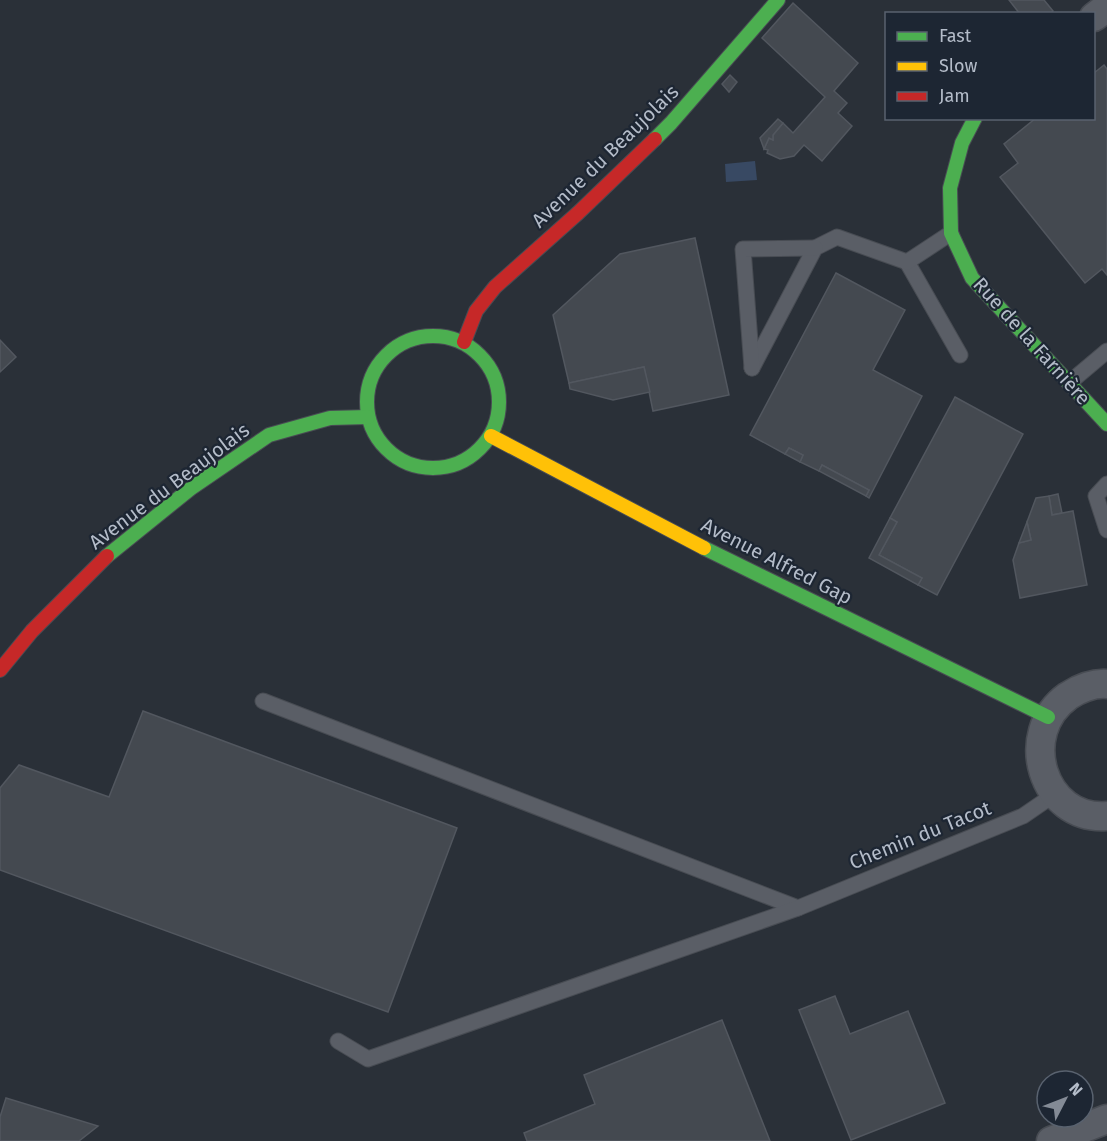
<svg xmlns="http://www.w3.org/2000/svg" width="1107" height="1141" font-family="'Fira Sans',sans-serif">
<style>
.water{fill:#384963}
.building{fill:#444950;stroke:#52575f;stroke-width:1.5}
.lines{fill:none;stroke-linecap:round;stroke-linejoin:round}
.lane-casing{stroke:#484c53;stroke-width:17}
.street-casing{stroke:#484c53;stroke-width:31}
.fast-casing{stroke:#484c53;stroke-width:16}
.slow-casing{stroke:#484c53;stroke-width:16}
.jam-casing{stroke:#484c53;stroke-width:16}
.lane{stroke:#5a5e66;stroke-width:15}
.street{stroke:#5a5e66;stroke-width:28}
.fast{stroke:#4caf50;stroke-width:14}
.slow{stroke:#ffc107;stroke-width:14}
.jam{stroke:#c62828;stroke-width:14}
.labels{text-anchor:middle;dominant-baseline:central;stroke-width:4.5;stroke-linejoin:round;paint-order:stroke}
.street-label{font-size:20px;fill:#b4bcc9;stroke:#1d2633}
</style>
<rect width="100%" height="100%" fill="#2a3038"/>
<polygon class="water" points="755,161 757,180 726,182 725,164"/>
<g class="building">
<polygon points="1009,0 1044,0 1053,11 1050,14 1020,14"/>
<polygon points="793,3 858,63 834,91 847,103 838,113 852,126 822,161 804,145 794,156 780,159 767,153 768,150 764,149 769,138 773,140 773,135 783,123 793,133 825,97 762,38"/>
<polygon points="1104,65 1107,69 1107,275 1102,269 1085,283 1000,177 1018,163 1004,144 1036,118 1094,118 1094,73"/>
<polygon points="730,75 737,82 729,92 722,84"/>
<polygon points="778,119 783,123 773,135 773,140 769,138 764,149 760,138"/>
<polygon points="695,238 729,395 653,411 644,367 569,383 553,315 620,254"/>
<polygon points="836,273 905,310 873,370 922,396 869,498 866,496 869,490 822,465 819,471 800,462 803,455 789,448 785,454 750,435"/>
<polygon points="0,340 16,357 0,372"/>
<polygon points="644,367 650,392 613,400 570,389 569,383"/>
<polygon points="955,397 1023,434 937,595 918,585 922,578 879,555 897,522 890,518"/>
<polygon points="789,448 803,455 800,462 785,454"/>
<polygon points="822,465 869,490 866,496 819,471"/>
<polygon points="1058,494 1062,513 1052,515 1049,496"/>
<polygon points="1049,496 1052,515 1073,511 1087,585 1020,598 1013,560 1019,543 1031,540 1027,522 1036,498"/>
<polygon points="890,518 897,522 879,555 922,578 918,585 869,558"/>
<polygon points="1027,522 1031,540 1019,543"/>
<polygon points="143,711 457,828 388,1012 0,870 0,788 19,765 109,797"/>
<polygon points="835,996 850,1034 908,1011 945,1103 851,1140 799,1010"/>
<polygon points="722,1020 770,1141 527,1141 524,1133 595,1104 584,1075"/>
<polygon points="6,1098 98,1126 79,1141 0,1141 0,1117"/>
</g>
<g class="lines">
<defs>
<g id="lane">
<polyline points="907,262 960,355"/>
<polyline points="752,368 815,248 837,237 907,262 951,233"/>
<polyline points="752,368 743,249 815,248"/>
<polyline points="1069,383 1107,351"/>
<polyline points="1107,484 1096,496 1107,530"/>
<polyline points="263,701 798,908"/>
<polyline points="338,1041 368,1059 798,908 1023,816 1055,794"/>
</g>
<g id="street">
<polyline points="1094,17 1107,7"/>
<path d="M 1107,684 C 1094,683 1079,689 1068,696 C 1016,733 1042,821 1107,816"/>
<polyline points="1051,1141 1107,1119"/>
</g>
<g id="fast">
<polyline points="975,118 962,143 950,188 951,233 972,278 1107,424"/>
<polyline points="655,139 671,123 778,0"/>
<circle cx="433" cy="402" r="66"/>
<polyline points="704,548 1048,717"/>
<polyline points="107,556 190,489 269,435 330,418 368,417"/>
</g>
<polyline id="slow" points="491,436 704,548"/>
<g id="jam">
<polyline points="464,342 476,311 495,287 578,213 655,139"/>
<polyline points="0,670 32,631 107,556"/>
</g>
</defs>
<use href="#lane" class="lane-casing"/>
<use href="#street" class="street-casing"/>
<use href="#fast" class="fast-casing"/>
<use href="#slow" class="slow-casing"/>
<use href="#jam" class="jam-casing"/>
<use href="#lane" class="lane"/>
<use href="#street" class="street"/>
<use href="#fast" class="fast"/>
<use href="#slow" class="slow"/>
<use href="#jam" class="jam"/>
</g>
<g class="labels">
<g class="street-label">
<text transform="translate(605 156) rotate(-44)">Avenue du Beaujolais</text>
<text transform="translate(1032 341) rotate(48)">Rue de la Farnière</text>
<text transform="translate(169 486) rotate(-37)">Avenue du Beaujolais</text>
<text transform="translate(777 561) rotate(27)">Avenue Alfred Gap</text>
<text transform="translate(920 835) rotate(-22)">Chemin du Tacot</text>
</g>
</g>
<rect x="885" y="12" width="210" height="108" fill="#1d2633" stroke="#59626f" stroke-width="1.5"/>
<rect x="897" y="32" width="30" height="9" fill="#4caf50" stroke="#59626f" stroke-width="1.5"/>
<text x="939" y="42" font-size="18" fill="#b4bcc9">Fast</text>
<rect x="897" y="62" width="30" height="9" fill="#ffc107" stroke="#59626f" stroke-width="1.5"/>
<text x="939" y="72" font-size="18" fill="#b4bcc9">Slow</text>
<rect x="897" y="92" width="30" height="9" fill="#c62828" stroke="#59626f" stroke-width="1.5"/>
<text x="939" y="102" font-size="18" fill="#b4bcc9">Jam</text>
<g transform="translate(1065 1099) rotate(48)"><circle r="28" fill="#1d2633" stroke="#59626f" stroke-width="1.5"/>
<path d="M0-4.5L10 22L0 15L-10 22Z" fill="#848b96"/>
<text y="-9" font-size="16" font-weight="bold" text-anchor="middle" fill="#b4bcc9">N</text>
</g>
</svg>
